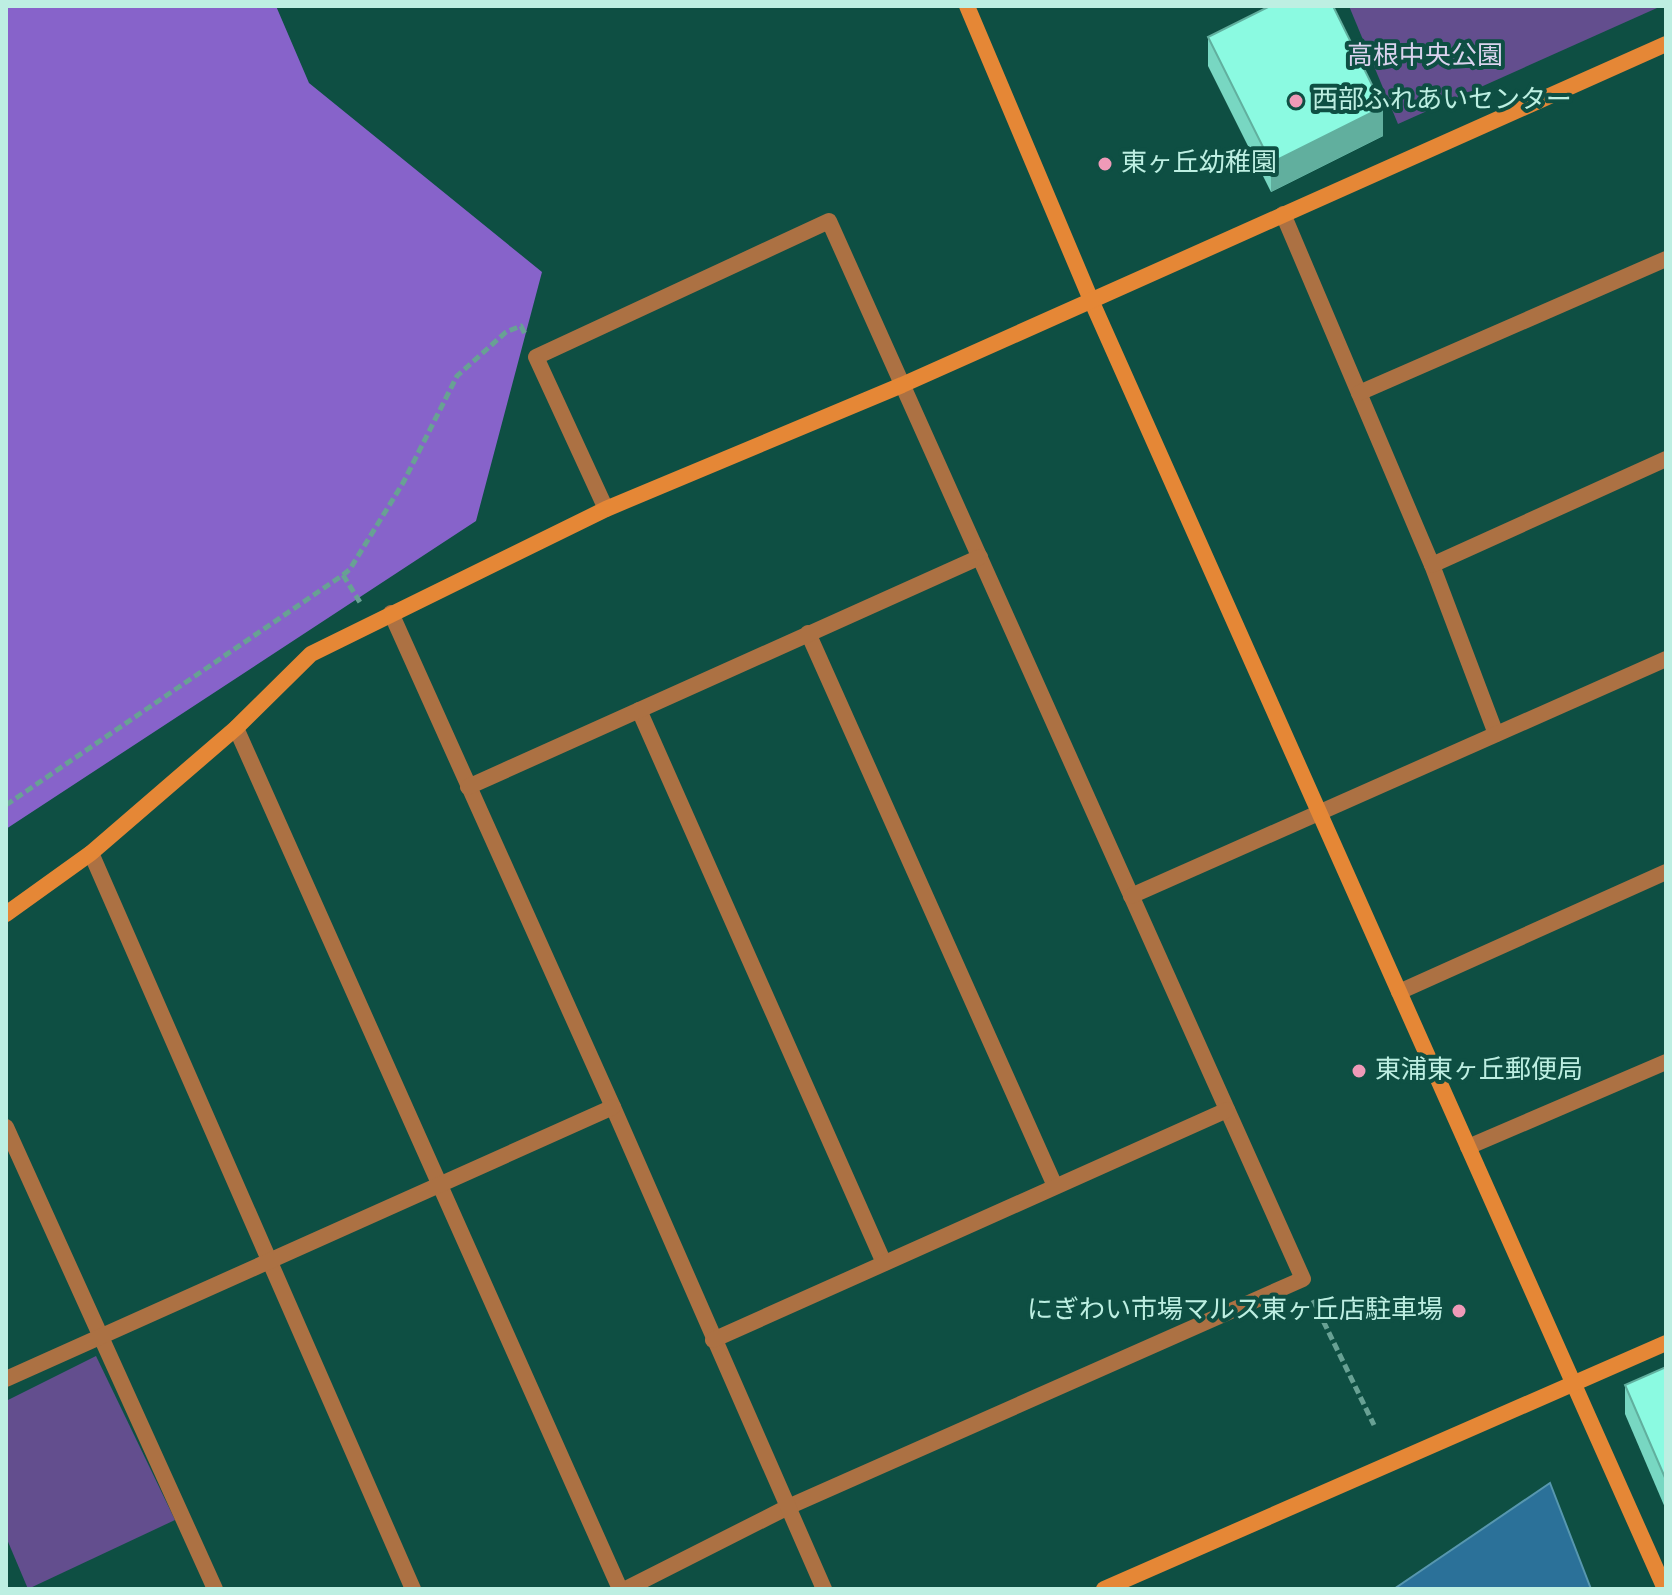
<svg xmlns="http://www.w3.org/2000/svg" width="1672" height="1595" font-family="Overpass,'Noto Sans JP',sans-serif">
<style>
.green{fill:#634e8e}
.forest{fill:#8763ca}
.water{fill:#2b7199;stroke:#5797af;stroke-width:2}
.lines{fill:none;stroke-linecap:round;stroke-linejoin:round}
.path{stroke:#68a194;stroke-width:5;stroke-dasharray:8 4;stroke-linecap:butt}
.street{stroke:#ac7143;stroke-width:16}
.secondary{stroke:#e58736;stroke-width:16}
.wall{fill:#78d7c2}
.shaded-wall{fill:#61af9e}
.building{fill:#8bfae1;stroke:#61af9e;stroke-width:2}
.poi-dot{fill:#ef9ab8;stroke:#0e4f43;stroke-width:3}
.labels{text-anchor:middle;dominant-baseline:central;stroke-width:8;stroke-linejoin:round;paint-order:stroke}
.park-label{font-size:26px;fill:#dad3ee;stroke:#0e4f43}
.poi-label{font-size:26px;fill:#bdefe2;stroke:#0e4f43;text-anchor:start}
</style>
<rect width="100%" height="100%" fill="#0e4f43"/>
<g class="green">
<polygon points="1349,6 1656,6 1657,8 1398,124"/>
<polygon points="96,1356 175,1520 28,1589 6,1537 6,1401"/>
</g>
<polygon class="forest" points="6,6 276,6 309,83 542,272 476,521 6,829"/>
<polygon class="water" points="1550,1483 1591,1589 1394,1589"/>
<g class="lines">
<g class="path">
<polyline points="343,575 350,569 403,483 457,376 506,332 521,326 525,334"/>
<polyline points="6,805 343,575 361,604"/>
<polyline points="1313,1300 1374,1425"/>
</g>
<g class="street">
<polyline points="1283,214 1432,565 1496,734"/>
<polyline points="1359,393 1666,259"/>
<polyline points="606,509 536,357 829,221 1303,1279 788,1507 626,1589"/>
<polyline points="1432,565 1666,459"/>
<polyline points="391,613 613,1107 824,1589"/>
<polyline points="808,633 1055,1186"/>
<polyline points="639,710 884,1263"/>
<polyline points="236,728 620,1589"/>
<polyline points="468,787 980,557"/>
<polyline points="91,853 413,1589"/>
<polyline points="1131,896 1666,659"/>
<polyline points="1399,992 1666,872"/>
<polyline points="6,1127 215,1589"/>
<polyline points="1468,1147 1666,1062"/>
<polyline points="713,1340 1227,1110"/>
<polyline points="6,1379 613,1107"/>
</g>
<g class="secondary">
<polyline points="967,6 1091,300 1665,1589"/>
<polyline points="6,914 91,853 236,728 311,654 606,509 902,385 1666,44"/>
<polyline points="1104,1589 1666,1343"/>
</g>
</g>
<g class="wall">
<polygon points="1208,37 1383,136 1271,192 1208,66"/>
<polygon points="1666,1367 1666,1510 1625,1414 1625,1385"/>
</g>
<polygon class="shaded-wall" points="1383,107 1383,136 1271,192 1271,163"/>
<g class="building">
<polygon points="1270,6 1333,6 1383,107 1271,163 1208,37"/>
<polygon points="1666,1367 1666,1480 1625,1385"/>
</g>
<g class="poi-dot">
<circle cx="1296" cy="101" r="8"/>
<circle cx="1105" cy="164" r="8"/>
<circle cx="1359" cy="1071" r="8"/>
<circle cx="1459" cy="1311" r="8"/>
</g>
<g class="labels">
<g class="park-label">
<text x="1425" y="57">高根中央公園</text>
</g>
<g class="poi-label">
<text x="1312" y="101">西部ふれあいセンター</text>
<text x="1121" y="164">東ヶ丘幼稚園</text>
<text x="1375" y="1071">東浦東ヶ丘郵便局</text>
<text x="1443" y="1311" text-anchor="end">にぎわい市場マルス東ヶ丘店駐車場</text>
</g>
</g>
<rect width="1672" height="1595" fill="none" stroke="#bdefe2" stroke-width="16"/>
</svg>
